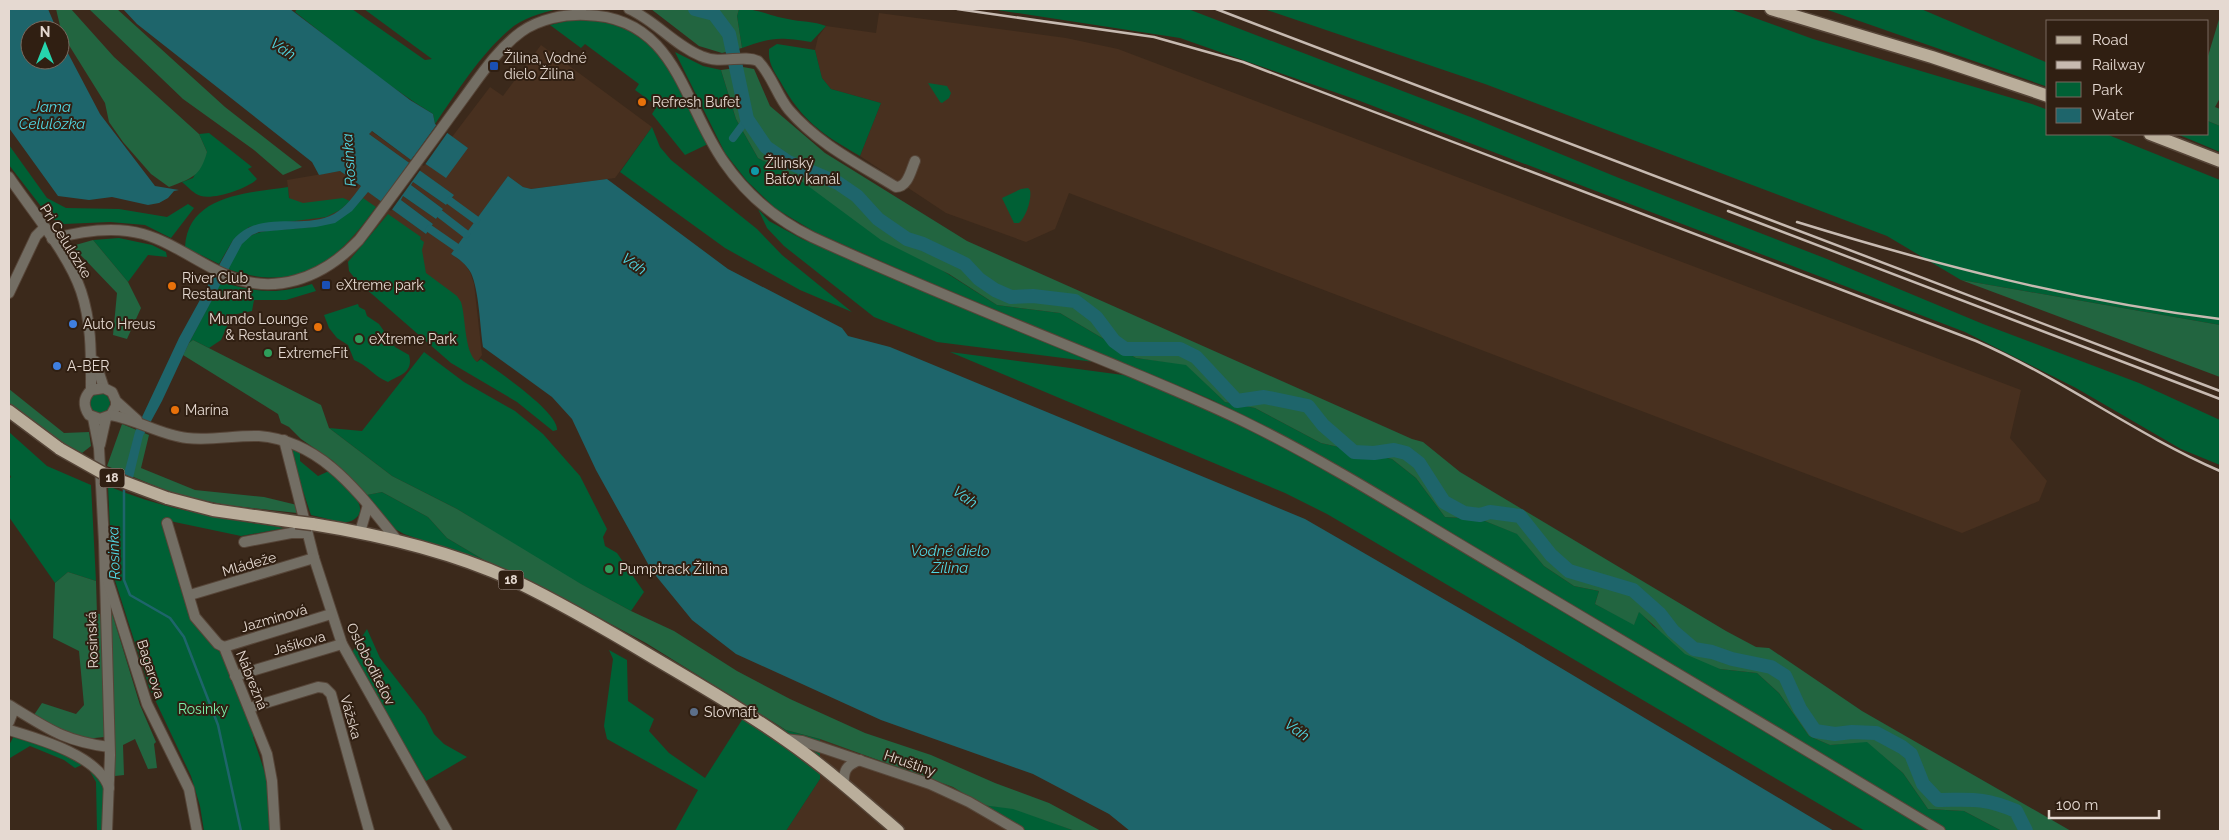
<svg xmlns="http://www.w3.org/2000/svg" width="2229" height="840" font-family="Raleway,sans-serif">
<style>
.built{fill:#48301f}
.green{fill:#006035}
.forest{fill:#226540}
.water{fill:#1e656b}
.pier{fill:#3b291b}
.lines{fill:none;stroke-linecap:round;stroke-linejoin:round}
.stream{stroke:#1e656b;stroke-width:2.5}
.canal{stroke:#1e656b;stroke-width:8}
.river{stroke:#1e656b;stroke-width:14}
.minor-casing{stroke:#564538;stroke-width:12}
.major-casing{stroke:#564538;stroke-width:15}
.minor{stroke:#736e64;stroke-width:10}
.major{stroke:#baae9b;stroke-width:12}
.rail{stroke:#c7bab1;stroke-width:2.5}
.major-bridge-casing{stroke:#564538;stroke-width:15;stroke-linecap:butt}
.major-bridge{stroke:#baae9b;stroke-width:12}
.transit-dot{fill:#1a4fb4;stroke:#301f12;stroke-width:2}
.food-dot{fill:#e8710a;stroke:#301f12;stroke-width:2}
.culture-dot{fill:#0f9aa8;stroke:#301f12;stroke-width:2}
.shop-dot{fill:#3f7fe0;stroke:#301f12;stroke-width:2}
.leisure-dot{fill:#2e9e5b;stroke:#301f12;stroke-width:2}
.service-dot{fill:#5c6f8a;stroke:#301f12;stroke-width:2}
.labels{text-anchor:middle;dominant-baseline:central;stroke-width:4;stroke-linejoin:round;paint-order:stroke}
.shield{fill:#301f12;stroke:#afa198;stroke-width:1}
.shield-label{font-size:12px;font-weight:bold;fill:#e5d9d1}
.poi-label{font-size:14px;fill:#e5d9d1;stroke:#301f12;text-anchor:start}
.street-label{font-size:14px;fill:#e5d9d1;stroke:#301f12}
.park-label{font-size:14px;fill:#7cefaa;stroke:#301f12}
.water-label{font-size:15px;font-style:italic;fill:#50d6e2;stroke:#301f12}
</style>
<rect width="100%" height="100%" fill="#3b291b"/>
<g class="built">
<polygon points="879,13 1066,38 1118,49 2021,390 2010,438 2047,481 2039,501 1962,533 1069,193 1055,229 1026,242 946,213 860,156 881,103 831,89 822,78 815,50 818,37 826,26 876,33"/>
<polygon points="541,45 652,127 615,178 531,189 523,187 508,176 499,189 451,254 464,263 470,272 474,284 482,355 477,362 292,218 287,180 340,171 426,234 433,224 401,200 403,196 436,219 443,209 411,185 413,182 446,205 453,195 369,134 371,131 411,160 468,148 452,137 490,87 503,96"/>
<polygon points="820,739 953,787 1026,831 786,831 820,779"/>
</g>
<g class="green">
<path d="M 297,9 L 352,9 L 425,60 L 432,59 L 364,9 L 558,9 C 541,13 522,18 509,30 C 479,56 457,92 435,124 L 433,114 C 384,84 340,47 295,12 Z"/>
<path d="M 739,9 C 760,9 769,16 788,19 C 801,22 814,21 826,26 L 811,42 C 778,37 773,37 742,48 L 737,16 Z"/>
<polygon points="991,9 1188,9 1473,118 1619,178 1827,259 1983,324 2139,383 2220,420 2220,465 2181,449 2076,388 1965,332 1360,101 1180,38"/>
<polygon points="1264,9 1730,9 1813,39 2032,104 2048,110 2048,134 2106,134 2220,180 2220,325 1961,280 1887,236 1485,84"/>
<polygon points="1825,9 1921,9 2048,63 2048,87"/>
<path d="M 572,20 C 657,17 677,80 708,144 L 685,155 L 652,114 L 657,106 L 635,90 L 639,84 L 585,44 L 581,48 L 550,25 Z"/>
<path d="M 777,44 L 815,50 L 822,78 L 831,89 L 881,103 L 860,156 C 822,134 802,121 780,81 C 773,70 768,62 769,49 Z"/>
<polygon points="675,52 703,66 721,70 736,119 758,158 800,180 997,305 1060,313 1136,358 1186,364 1225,402 1255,408 1321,443 1392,459 1416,478 1445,517 1480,519 1518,534 1544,566 1574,586 1599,591 1595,604 1634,624 1639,611 1653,626 1720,669 1757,673 1779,693 1809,736 1830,745 1867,741 1903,773 1928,809 1964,811 2002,831 1865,831 1327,514 1285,493 950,352 1123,375 1217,402 912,275 815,232 788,216 775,208 747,181 725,153"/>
<polygon points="928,83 947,86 951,93 949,98 942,103 940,102"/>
<polygon points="2208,121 2220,126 2220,152 2177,134 2208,134"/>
<polygon points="652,127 660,147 671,160 757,229 782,255 852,312 800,290 725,248 620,172"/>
<path d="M 209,133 L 252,167 L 248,169 L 257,179 C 249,188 214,200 201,196 C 194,194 188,187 182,182 L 193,178 L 207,152 L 199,134 Z"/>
<polygon points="9,145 47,198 66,208 119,209 167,217 188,204 194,208 171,238 145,225 110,222 64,224 50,218 9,165"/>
<path d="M 288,187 L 289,198 L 303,203 L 343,198 L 350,201 L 340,210 L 326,217 L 249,227 L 233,240 L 219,264 L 185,247 C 188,194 249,193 288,187 Z"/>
<path d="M 1028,188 L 1030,190 C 1032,199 1026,217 1019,223 L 1014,223 L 1002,198 L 1021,189 Z"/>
<path d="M 363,198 L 376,207 C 337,262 299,294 228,269 C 233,259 238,247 246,239 C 255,232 265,231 276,230 C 313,227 337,229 363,198 Z"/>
<polygon points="758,209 769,221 802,239 1094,362 937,342 874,317 784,246 767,228"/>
<path d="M 388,214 L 421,237 L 420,239 L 424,242 L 422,250 L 426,273 L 457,296 L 461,302 C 466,318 464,352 477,362 L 481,359 C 496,370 559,412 557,430 L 553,431 L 517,402 L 451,363 L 357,281 L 349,271 L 348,262 Z"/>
<polygon points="119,238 152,245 166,252 167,257 148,255 128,282 93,240"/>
<path d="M 221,282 C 256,292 276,295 312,284 L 316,291 L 286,300 L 254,300 L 252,311 L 232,315 L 221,340 L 209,348 L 193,340 L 189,343 Z"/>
<path d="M 358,304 L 359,307 L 365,310 L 367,316 L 379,324 L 395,347 L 409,355 C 414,373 399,375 388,382 C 375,377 367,365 354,360 L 348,345 L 337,338 L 329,328 L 324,315 Z"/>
<polygon points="424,352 464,382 515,411 543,434 580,476 607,529 603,537 605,546 617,553 644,592 631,611 558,572 457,509 392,476 329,428 362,431"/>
<circle cx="100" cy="403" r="10"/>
<polygon points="9,432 47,466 91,485 96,581 68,572 55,583 9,517 9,479 11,477 9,473"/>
<path d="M 289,449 L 300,451 L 300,461 L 318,476 L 329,471 C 339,480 370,503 357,517 C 354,520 350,522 346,522 C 335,522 322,517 311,515 Z"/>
<path d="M 108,486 C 165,510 224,519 285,528 L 241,536 L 165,520 L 191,609 L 222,652 L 257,735 L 253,737 L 270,788 L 272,831 L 204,831 L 200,806 L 191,776 L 149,687 L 112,571 Z"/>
<polygon points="382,492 428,517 447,538 489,563 404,534 395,529 367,495"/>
<polygon points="367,629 380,658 425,716 434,734 444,744 467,757 426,781 351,654"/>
<polygon points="609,650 627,660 628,701 654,719 649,731 669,753 705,778 749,709 786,730 820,739 820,779 786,831 675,831 698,790 607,739 604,726 613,659"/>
<polygon points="14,736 45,747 84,764 75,768 64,760 30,746 10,758 9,745"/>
<polygon points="87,766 104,785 103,831 97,831 96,782"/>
<polygon points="982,805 1013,808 1075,831 1026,831"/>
</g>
<g class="forest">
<path d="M 56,9 L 71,9 L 114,57 L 199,134 L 207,152 C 200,177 192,178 169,187 L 151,174 L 123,142 L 109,122 L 105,103 L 62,34 Z"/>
<polygon points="89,9 117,9 225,107 302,167 283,175 254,150 183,99"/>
<polygon points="651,9 739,9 737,16 742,48 722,53 699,46"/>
<polygon points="2220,16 2220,98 2215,107 2220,109 2220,126 2208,121 2208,56"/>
<polygon points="743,67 754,69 770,106 825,153 967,241 1412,439 1423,442 1460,472 1726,631 1756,647 1769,648 1862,711 2071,831 2002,831 1964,811 1928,809 1903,773 1867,742 1830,745 1809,736 1779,693 1757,673 1720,669 1685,654 1639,612 1634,625 1595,604 1599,591 1574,586 1544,566 1517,534 1480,519 1445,517 1416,478 1392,459 1321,443 1255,408 1225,402 1186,365 1136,358 1060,313 997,305 949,274 881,240 800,180 758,158 736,119 721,70"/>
<polygon points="93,240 128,282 141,308 127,339 113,335 117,293 72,246"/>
<polygon points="1961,280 2220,325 2220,377"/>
<polygon points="193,340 321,405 329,428 392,476 457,509 581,584 631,611 674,631 737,671 790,699 865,733 931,755 995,783 1049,803 1101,831 1075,831 1013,809 982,805 953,787 820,739 786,730 646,643 548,590 489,563 447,538 428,517 382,492 367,495 333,461 301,439 289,427 281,423 278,414 183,355 189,343"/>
<polygon points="9,389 64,433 89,432 91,446 82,453 64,444 9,403"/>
<polygon points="122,424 149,435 141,468 195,490 264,497 297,505 297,513 226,505 177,495 107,466"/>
<polygon points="68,572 96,581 97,614 112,613 140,705 156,742 154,744 157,768 148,769 135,739 123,745 124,775 115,776 114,736 85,739 67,734 34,715 42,703 76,714 84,705 79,651 53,638 55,583"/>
</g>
<g class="water">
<polygon points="9,9 48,9 57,30 30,30 30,60 60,60 60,38 100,114 155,186 179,190 174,191 168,198 159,203 148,205 112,197 89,200 58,196 9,128"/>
<path d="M 123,9 L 290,9 L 410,100 L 433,114 L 435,124 L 468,148 L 446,178 L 414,156 L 411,160 L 372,131 L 369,134 L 454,195 L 446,205 L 413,182 L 411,185 L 443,209 L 436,219 L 403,196 L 401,200 L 433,224 L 426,234 L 368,192 L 352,211 L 335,223 L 316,227 L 259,232 L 252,235 L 242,244 L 189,343 L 162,401 L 143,436 L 133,478 L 124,474 L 135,432 L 179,338 L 233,240 C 261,208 301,231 334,214 C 346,207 353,197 361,186 L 340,171 L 319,175 L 312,162 L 137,24 Z"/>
<path d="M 508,176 L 523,187 L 531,189 L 607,179 L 728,269 L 842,328 L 848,336 L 890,347 L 1305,519 L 1499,631 L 1834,831 L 1130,831 L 1109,814 L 1033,774 L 881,720 L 736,654 L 692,620 L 652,571 L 596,470 L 572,419 L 552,397 L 483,347 C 480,327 479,290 471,273 C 466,264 459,259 451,254 Z"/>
</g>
<polygon class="pier" points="437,124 448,132 424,166 414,160 412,162 421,169 391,211 380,203"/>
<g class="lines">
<polyline class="stream" points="124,485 124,580 130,595 170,618 184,637 218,725 241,831"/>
<g class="canal">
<polyline points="733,138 747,119"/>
<polyline points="450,201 476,220"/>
<polyline points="440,214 466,234"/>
<polyline points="430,229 456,247"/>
</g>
<path class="river" d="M 695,9 L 714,14 L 729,34 L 747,119 L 766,147 L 788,162 L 838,183 L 857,196 L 878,219 L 907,239 L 923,244 L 965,264 L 979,279 L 995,290 L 1011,297 L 1033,296 L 1075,301 L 1096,317 L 1114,341 L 1125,349 L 1180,349 L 1196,357 L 1237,401 L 1264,397 L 1308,406 L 1323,425 L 1354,452 L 1374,453 L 1394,450 L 1406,453 L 1419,463 L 1444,502 L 1464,513 L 1480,515 L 1490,512 L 1520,516 L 1551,555 L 1569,571 L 1633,590 L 1660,614 L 1673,631 L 1694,649 L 1712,652 L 1732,659 L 1771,667 L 1785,676 L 1800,709 L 1815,731 L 1835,734 L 1852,732 L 1876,733 L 1902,747 L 1911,754 L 1923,784 L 1938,800 C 1971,800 1983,797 2016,811 L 2026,831"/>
<defs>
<g id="minor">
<path d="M 629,9 C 656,21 674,45 701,56 C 721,65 743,54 758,61 C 772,75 777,96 789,110 C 818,144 859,164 896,187 C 908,187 911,170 915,161"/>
<path d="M 9,177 C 32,211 68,253 81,291 C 92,324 91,356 91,390"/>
<path d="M 52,239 C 81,231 114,226 143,234 C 171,242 196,261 222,273 C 273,298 323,278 359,240 C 393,195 425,151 458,106 C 477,81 495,51 521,32 C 539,19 564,14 586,15 C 676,17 683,104 724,162 C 746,194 777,220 812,237 C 912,283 1015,324 1117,366 C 1162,385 1207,403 1251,425 C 1332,465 1410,515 1488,561 C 1639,650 1790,740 1940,831"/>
<polyline points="9,293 36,236 44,228"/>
<polyline points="95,361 104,388"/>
<path d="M 116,401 L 116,406 L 111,415 L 100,419 L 89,415 C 83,406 83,398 91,390 L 104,388 L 112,392 L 116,401 L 137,420"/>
<path d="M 111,415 C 138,420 161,435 187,438 C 211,441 235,435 259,436 C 323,441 360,495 397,540"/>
<polyline points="93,418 99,448 104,542 110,755 107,831"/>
<polyline points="284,440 314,558 342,644 447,831"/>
<polyline points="100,445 106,418"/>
<polyline points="167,523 195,617 218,644 224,647 267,754 272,781 275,831"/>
<polyline points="360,532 368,505"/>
<polyline points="244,542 291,533 307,533"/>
<polyline points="107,578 147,704 189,789 197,831"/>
<polyline points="190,595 314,558"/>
<polyline points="224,647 331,614"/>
<polyline points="235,676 342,644"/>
<path d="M 9,705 C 47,728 63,741 109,747"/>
<polyline points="249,708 318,687 325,688 331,694 369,831"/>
<polyline points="9,722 14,709"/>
<path d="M 9,730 C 39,739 99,756 109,788"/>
<polyline points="785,739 802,741 930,784 969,802 1019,831"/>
<path d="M 844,785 C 843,771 846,765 860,760"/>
</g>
<g id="major">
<polyline points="1771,9 1932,57 2048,96"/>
<polyline points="2150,134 2220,161"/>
<polyline points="9,411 60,449"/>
<polyline points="167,498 213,510 296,522"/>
<path d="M 312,524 C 381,535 451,551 515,581 C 563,604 609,631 654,658 C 698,684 742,709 783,738 C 824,766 861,799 898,831"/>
</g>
</defs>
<use href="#minor" class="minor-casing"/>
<use href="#major" class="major-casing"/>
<use href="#minor" class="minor"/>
<use href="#major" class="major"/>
<g class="rail">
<path d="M 957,9 L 1154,37 L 1243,62 L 1976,341 C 2061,378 2135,434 2220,471"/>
<polyline points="1216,9 2220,391"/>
<polyline points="1728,211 2220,399"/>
<path d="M 1797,222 C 1936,265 2076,301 2220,319"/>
</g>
<defs>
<g id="major-bridge">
<polyline points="60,449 108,476 167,498"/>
<polyline points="296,522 312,524"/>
</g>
</defs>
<use href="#major-bridge" class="major-bridge-casing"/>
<use href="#major-bridge" class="major-bridge"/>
</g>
<g class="transit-dot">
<rect x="489" y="61" width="10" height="10" rx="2.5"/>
<rect x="321" y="280" width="10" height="10" rx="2.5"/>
</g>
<g class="food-dot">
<circle cx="642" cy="102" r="5"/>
<circle cx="172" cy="286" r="5"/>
<circle cx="318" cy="327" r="5"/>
<circle cx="175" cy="410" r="5"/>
</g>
<circle class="culture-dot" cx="755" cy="171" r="5"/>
<g class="shop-dot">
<circle cx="73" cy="324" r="5"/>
<circle cx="57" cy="366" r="5"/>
</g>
<g class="leisure-dot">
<circle cx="359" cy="339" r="5"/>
<circle cx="268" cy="353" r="5"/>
<circle cx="609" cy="569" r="5"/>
</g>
<circle class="service-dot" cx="694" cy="712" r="5"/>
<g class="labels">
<g class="shield">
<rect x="99.5" y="468.5" width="25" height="19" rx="4"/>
<rect x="498.5" y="570.5" width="25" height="19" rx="4"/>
</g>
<g class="shield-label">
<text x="112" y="478">18</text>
<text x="511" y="580">18</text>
</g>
<g class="poi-label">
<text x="504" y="58">Žilina, Vodné<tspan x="504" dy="16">dielo Žilina</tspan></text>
<text x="652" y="102">Refresh Bufet</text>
<text x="765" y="163">Žilinský<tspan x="765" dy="16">Baťov kanál</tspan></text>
<text x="182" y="278">River Club<tspan x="182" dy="16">Restaurant</tspan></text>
<text x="336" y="285">eXtreme park</text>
<text x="308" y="319" text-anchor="end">Mundo Lounge<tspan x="308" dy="16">&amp; Restaurant</tspan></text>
<text x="83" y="324">Auto Hreus</text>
<text x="369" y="339">eXtreme Park</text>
<text x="278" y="353">ExtremeFit</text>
<text x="67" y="366">A-BER</text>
<text x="185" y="410">Marína</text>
<text x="619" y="569">Pumptrack Žilina</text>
<text x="704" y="712">Slovnaft</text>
</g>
<g class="street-label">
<text transform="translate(66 241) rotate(58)">Pri Celulózke</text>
<text transform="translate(249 564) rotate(-16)">Mládeže</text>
<text transform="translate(274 618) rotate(-16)">Jazmínová</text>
<text transform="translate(92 640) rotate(-92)">Rosinská</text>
<text transform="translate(299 643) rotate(-16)">Jašíkova</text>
<text transform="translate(371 664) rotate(63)">Osloboditeľov</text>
<text transform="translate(151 669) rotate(72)">Bagarova</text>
<text transform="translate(252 680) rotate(68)">Nábrežná</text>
<text transform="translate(351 717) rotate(74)">Vážska</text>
<text transform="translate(910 763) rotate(19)">Hruštiny</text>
</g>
<g class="park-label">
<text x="203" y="709">Rosinky</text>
</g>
<g class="water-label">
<text transform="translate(283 49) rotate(33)">Váh</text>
<text x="52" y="107">Jama<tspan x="52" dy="17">Celulózka</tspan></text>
<text transform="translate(349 160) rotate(-94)">Rosinka</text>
<text transform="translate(634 264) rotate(35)">Váh</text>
<text transform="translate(965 497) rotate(35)">Váh</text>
<text x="950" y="551">Vodné dielo<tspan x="950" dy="17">Žilina</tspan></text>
<text transform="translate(114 553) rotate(-92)">Rosinka</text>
<text transform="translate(1297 730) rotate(35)">Váh</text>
</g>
</g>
<rect width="2229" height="840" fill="none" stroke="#e5d9d1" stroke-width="20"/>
<rect x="2046" y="20" width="162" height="115" fill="#301f12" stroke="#78695e"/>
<rect x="2056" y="36" width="25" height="8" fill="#baae9b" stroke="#78695e"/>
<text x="2092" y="45" font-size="15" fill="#e5d9d1">Road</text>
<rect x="2056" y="61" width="25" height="8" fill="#c7bab1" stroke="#78695e"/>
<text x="2092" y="70" font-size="15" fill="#e5d9d1">Railway</text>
<rect x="2056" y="82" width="25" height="15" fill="#006035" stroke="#78695e"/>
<text x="2092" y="95" font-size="15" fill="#e5d9d1">Park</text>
<rect x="2056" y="108" width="25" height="15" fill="#1e656b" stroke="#78695e"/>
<text x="2092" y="120" font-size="15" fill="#e5d9d1">Water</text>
<g transform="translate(45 45)"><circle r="24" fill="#301f12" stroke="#78695e"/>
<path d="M0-4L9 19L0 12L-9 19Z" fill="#26d5ae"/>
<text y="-8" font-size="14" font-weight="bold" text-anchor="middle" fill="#e5d9d1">N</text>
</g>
<path d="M2049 810v8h110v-8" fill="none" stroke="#e5d9d1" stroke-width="2.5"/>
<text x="2056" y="810" font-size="15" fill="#e5d9d1" stroke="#301f12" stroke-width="4" paint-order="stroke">100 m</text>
</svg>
